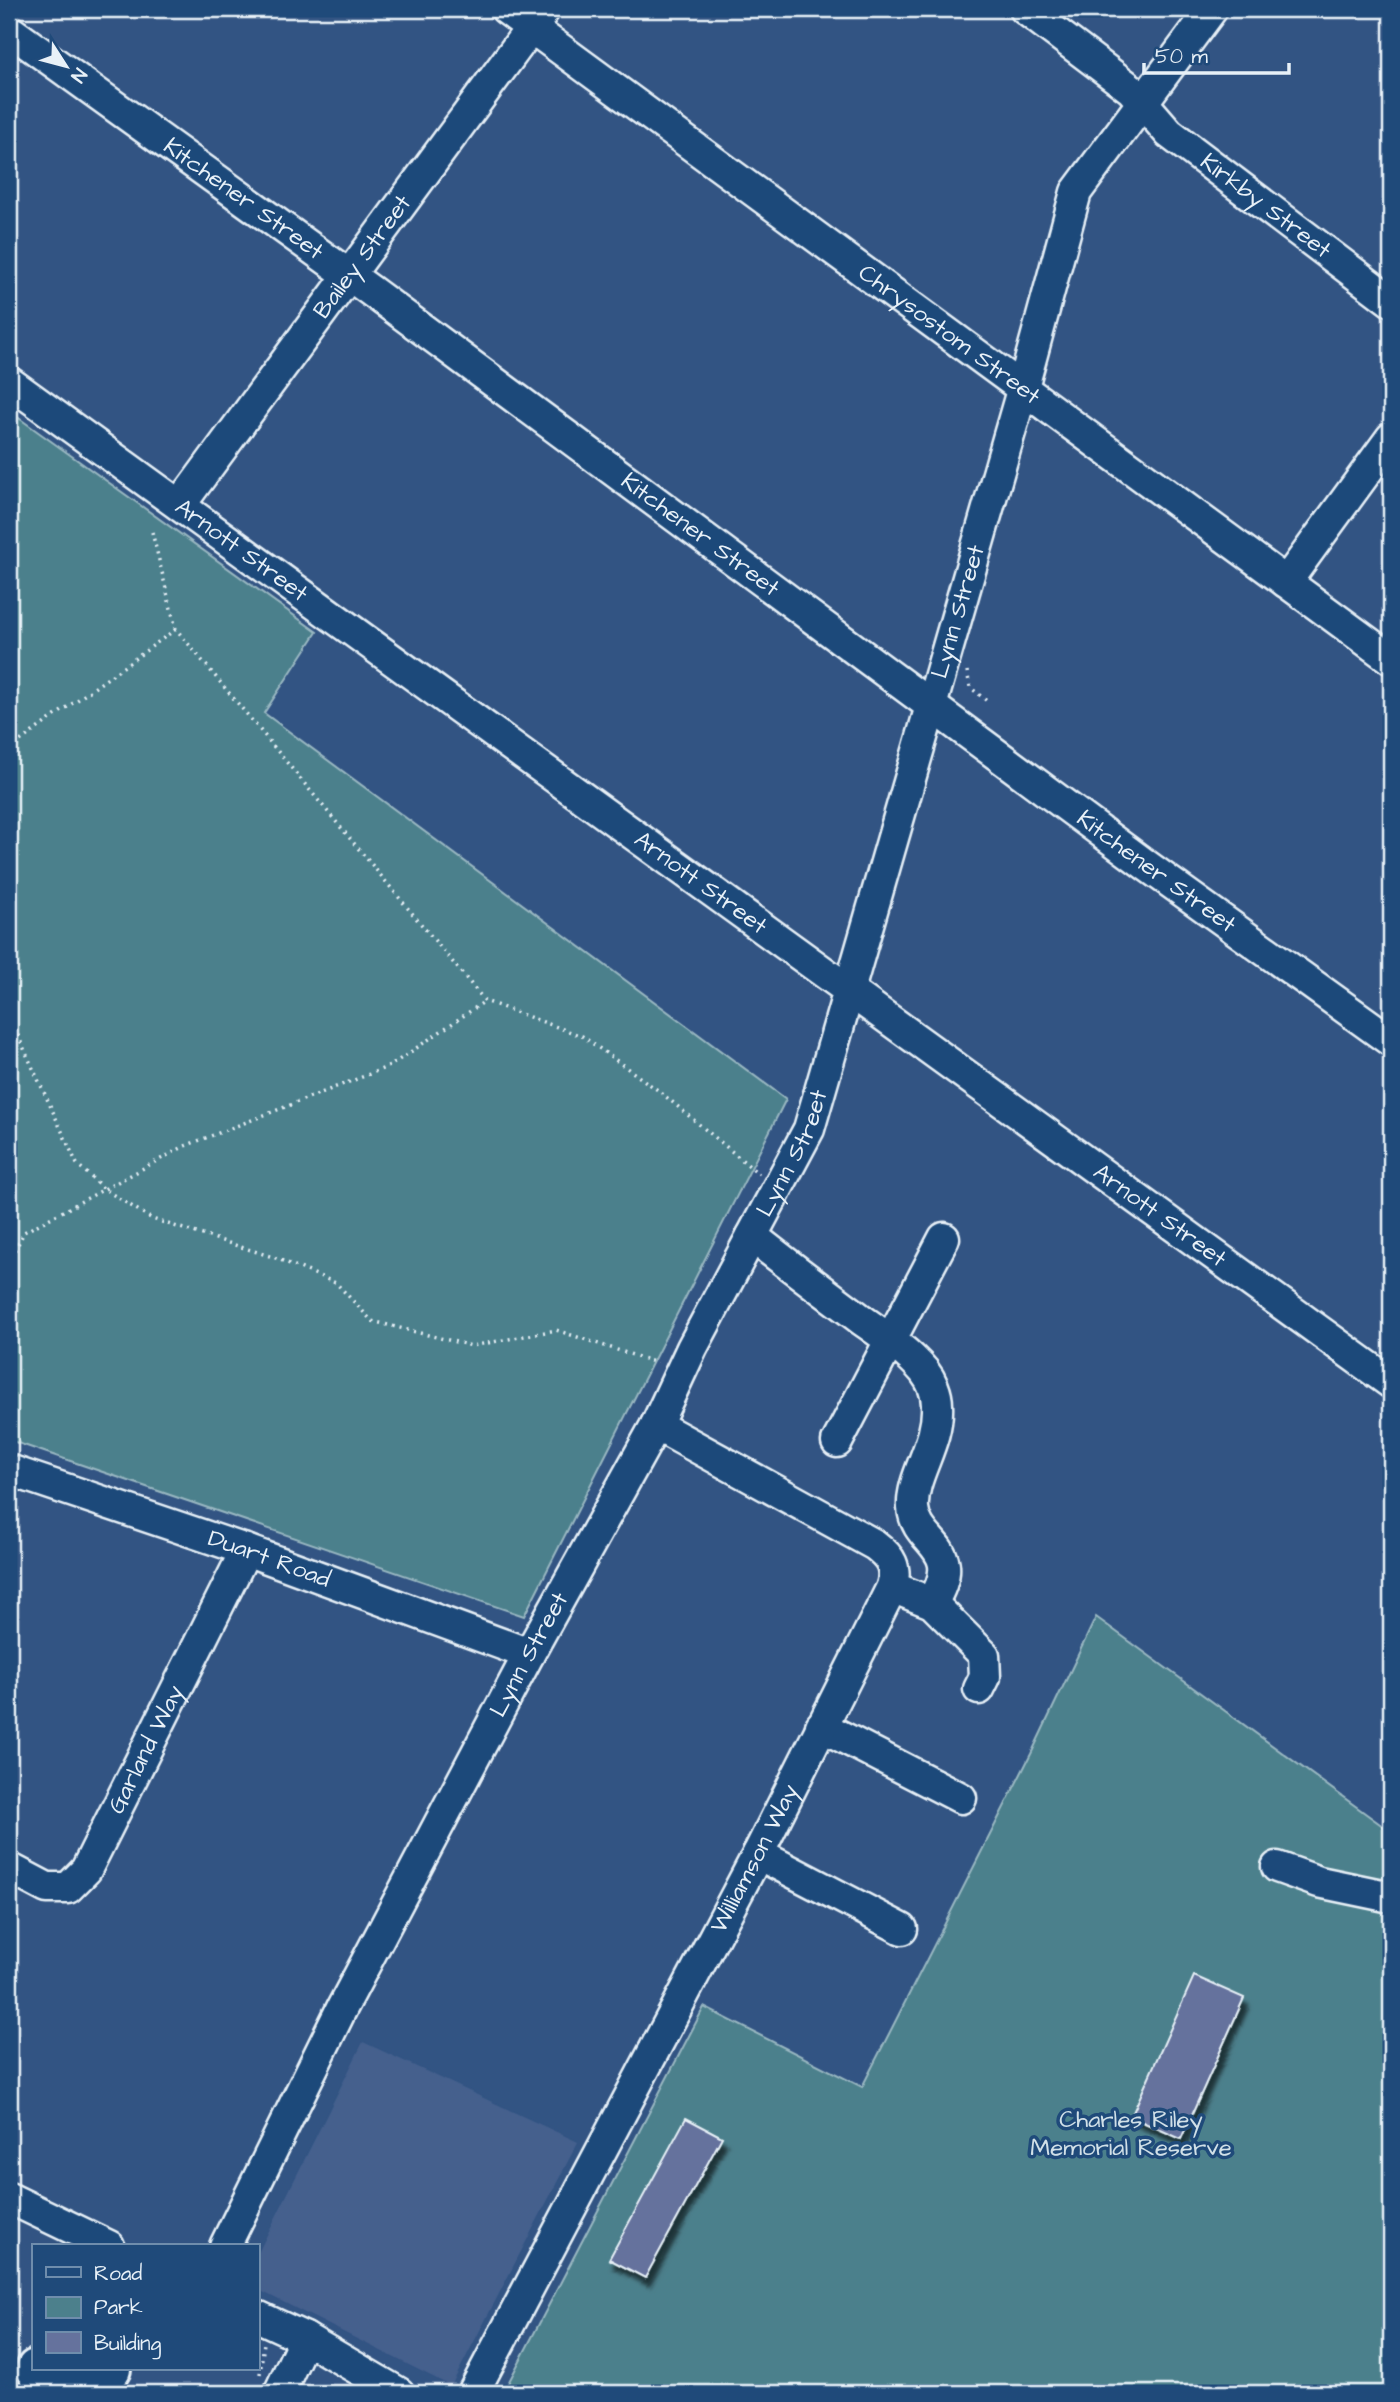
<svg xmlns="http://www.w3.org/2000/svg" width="1400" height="2402" font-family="'Architects Daughter',sans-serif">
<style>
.built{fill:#44608d}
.green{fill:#4c808c;stroke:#9ab8c2;stroke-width:2}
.building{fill:#65729d;stroke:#e8f1f8;stroke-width:2;filter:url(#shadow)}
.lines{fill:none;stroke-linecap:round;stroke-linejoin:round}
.minor-casing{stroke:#e8f1f8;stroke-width:35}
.highway-casing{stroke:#e8f1f8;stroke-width:44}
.path{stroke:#e8f1f8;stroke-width:3.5;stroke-dasharray:2 5;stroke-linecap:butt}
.minor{stroke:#1f4a7a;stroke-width:30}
.highway{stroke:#1f4a7a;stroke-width:38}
.labels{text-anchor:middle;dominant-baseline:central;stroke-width:7;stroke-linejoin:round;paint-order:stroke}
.street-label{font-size:24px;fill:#e8f1f8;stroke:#1f4a7a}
.park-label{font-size:24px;fill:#d1e0e8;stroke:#1f4a7a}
</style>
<defs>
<filter id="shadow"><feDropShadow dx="4.5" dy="8" stdDeviation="2" flood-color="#0009"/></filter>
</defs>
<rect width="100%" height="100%" fill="#325483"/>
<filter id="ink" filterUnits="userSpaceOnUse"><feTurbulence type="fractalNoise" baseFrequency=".0143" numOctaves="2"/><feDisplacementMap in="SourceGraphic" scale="14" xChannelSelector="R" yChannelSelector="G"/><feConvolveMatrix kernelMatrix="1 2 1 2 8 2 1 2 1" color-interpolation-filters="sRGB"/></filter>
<g filter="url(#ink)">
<polygon class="built" points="363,2042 578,2142 451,2386 257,2289 257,2255"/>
<g class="green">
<polygon points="9,411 317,632 264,713 786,1099 524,1616 9,1440"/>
<polygon points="1096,1617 1391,1832 1391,2393 503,2393 704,2007 862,2087 1031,1754"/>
</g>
<g class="building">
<polygon points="1194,1976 1244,1998 1181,2139 1131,2117"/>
<polygon points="686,2118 722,2137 645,2278 609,2259"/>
</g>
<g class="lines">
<defs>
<g id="minor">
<path id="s1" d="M 506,9 L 1391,659"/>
<path id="s2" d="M 1025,9 L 1131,89 L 1169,133 L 1391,301"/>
<path id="s3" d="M 9,30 L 371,291 L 1146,865 L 1391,1041"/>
<path id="s4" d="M 9,382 L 1391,1383"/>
<path id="s5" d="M 180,505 L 545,9"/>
<polyline points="1286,582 1391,438"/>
<path d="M 752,1236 C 788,1265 825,1292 862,1320 C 883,1335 907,1351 924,1371 C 931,1380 937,1393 937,1405 C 939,1445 911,1475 913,1508 C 916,1546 967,1546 932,1603"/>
<polyline points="837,1442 944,1238"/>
<path id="s6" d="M 9,1470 L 246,1550 L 529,1654"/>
<polyline points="892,1587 932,1603 984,1655 985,1677 979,1689"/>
<polyline points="821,1726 961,1798"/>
<polyline points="758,1854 902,1929"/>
<polyline points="1277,1867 1319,1882 1391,1897"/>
<path id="s7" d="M 9,1868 L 47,1888 L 68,1888 L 86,1870 L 246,1550"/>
<polyline points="9,2198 109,2246"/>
<path id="s8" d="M 225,2246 L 342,2008 L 529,1654 L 656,1425 L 692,1348 L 809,1129 L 1023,387 L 1076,192 L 1212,9"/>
<polyline points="257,2316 305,2338 399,2393"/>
<polyline points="279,2393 305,2338"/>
<path id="s9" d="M 473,2393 L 758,1854 L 892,1587 C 897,1567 891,1557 875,1545 L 656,1425"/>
</g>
<path id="highway" d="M 36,2369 C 61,2381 89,2390 111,2369"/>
</defs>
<use href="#minor" class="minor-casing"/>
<use href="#highway" class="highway-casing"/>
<g class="path">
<polyline points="152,532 176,629 485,1001 582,1036 659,1091 759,1174"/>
<polyline points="967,671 970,687 988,702"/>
<polyline points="9,749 176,629"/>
<polyline points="9,1016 77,1164 104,1189 152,1219 273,1257 336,1283 372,1321 472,1346 556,1330 657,1363"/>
<polyline points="9,1263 24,1232 185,1146 390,1066 485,1001"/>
<polyline points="260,2374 264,2343"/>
</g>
<use href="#minor" class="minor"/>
<use href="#highway" class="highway"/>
</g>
</g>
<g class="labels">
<g class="street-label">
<text stroke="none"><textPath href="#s3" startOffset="289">Kitchener Street</textPath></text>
<text stroke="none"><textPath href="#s2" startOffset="312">Kirkby Street</textPath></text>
<text stroke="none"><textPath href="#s5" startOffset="308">Bailey Street</textPath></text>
<text stroke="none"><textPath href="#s1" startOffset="550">Chrysostom Street</textPath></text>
<text stroke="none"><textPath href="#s3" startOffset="856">Kitchener Street</textPath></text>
<text stroke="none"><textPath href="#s4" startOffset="287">Arnott Street</textPath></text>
<text stroke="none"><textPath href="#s8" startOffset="1799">Lynn Street</textPath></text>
<text stroke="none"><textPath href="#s3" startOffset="1423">Kitchener Street</textPath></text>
<text stroke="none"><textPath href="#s4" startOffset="854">Arnott Street</textPath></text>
<text stroke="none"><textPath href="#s8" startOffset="1232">Lynn Street</textPath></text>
<text stroke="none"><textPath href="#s4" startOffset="1421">Arnott Street</textPath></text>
<text stroke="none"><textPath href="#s6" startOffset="275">Duart Road</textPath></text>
<text stroke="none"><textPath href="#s8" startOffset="665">Lynn Street</textPath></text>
<text stroke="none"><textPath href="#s7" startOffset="224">Garland Way</textPath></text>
<text stroke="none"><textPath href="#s9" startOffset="604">Williamson Way</textPath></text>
</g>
<g class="park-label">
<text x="1131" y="2120">Charles Riley<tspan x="1131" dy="28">Memorial Reserve</tspan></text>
</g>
</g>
<rect width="1400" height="2402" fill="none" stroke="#1f4a7a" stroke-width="35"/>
<rect x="18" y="18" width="1365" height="2367" fill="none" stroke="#e8f1f8" stroke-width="2.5" filter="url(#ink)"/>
<rect x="32" y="2244" width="228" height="126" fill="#1f4a7a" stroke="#6f8dac" stroke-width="2"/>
<rect x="46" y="2267" width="35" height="10" fill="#1f4a7a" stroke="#6f8dac" stroke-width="2"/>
<text x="94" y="2280" font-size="21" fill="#e8f1f8">Road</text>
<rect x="46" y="2297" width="35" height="21" fill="#4c808c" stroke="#6f8dac" stroke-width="2"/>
<text x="94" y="2314" font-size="21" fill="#e8f1f8">Park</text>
<rect x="46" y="2332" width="35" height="21" fill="#65729d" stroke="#6f8dac" stroke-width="2"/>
<text x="94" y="2350" font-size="21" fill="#e8f1f8">Building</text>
<g transform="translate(66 66) rotate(126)" stroke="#1f4a7a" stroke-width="5" paint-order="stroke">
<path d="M0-5L12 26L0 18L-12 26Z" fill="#e8f1f8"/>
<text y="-10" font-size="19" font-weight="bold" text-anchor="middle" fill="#e8f1f8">N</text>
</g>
<path d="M1144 63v10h145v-10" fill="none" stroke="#e8f1f8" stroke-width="3.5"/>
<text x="1155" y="63" font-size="21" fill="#e8f1f8" stroke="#1f4a7a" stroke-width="5" paint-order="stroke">50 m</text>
</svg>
